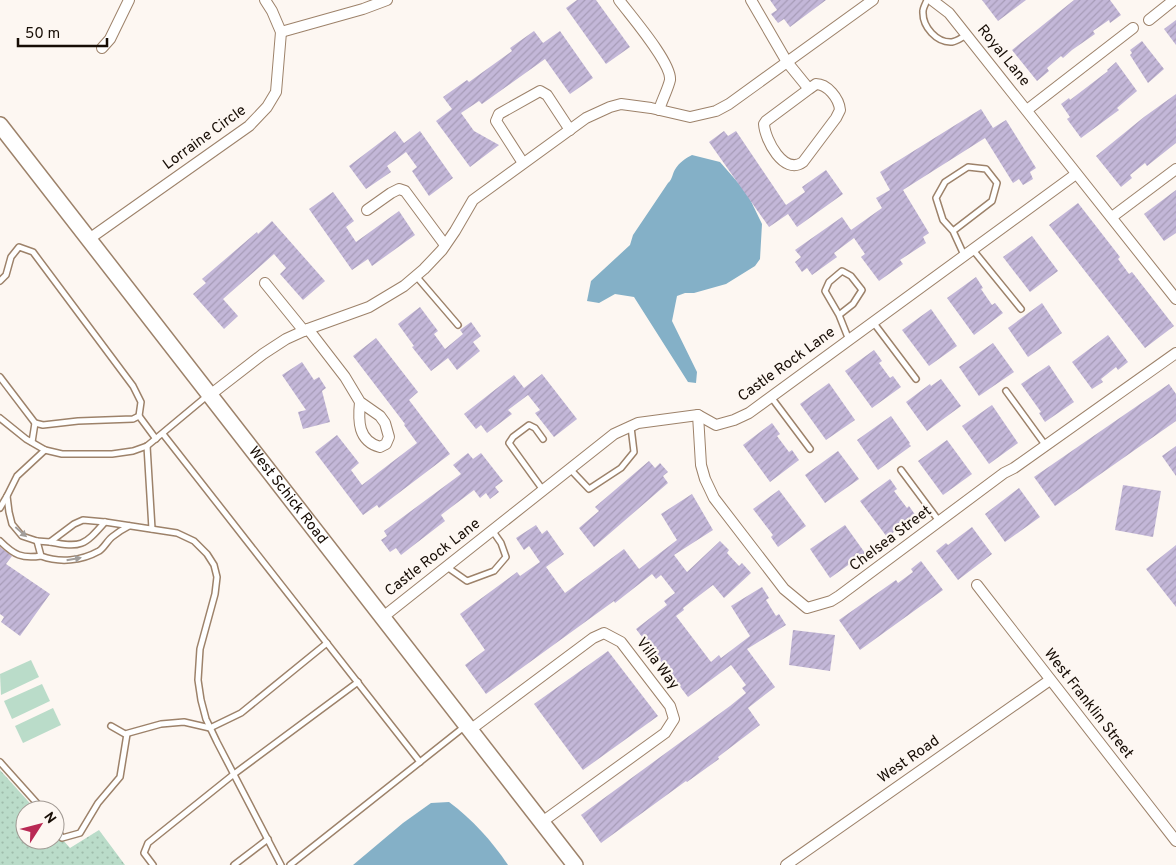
<svg xmlns="http://www.w3.org/2000/svg" width="1176" height="865" font-family="Overpass,sans-serif">
<style>
.grass{fill:url(#grass-dots)}
.garden{fill:#badcc9}
.water{fill:#84b0c7}
.building{fill:url(#building-hatch)}
.lines{fill:none;stroke-linecap:round;stroke-linejoin:round}
.lane-casing{stroke:#9d826a;stroke-width:8}
.street-casing{stroke:#9d826a;stroke-width:12}
.secondary-casing{stroke:#9d826a;stroke-width:18}
.lane{stroke:#fff;stroke-width:5}
.street{stroke:#fff;stroke-width:10}
.secondary{stroke:#fff;stroke-width:15}
.oneway{fill:#a29e9b}
.labels{text-anchor:middle;dominant-baseline:central;stroke-width:4.5;stroke-linejoin:round;paint-order:stroke}
.street-label{font-size:15px;fill:#170d05;stroke:#fdf7f2}
</style>
<defs>
<pattern id="grass-dots" width="8" height="8" patternUnits="userSpaceOnUse" patternTransform="scale(1.25)"><rect width="8" height="8" fill="#badcc9"/><path d="M2 2h.1M6 6h.1" fill="none" stroke="#9fbcab" stroke-width="1.8" stroke-linecap="round"/></pattern>
<pattern id="building-hatch" width="6" height="6" patternUnits="userSpaceOnUse" patternTransform="scale(1.25)"><rect width="6" height="6" fill="#c3b7d8"/><path d="M-1 1l2-2M0 6l6-6M5 7l2-2" fill="none" stroke="#a79cb8"/></pattern>
</defs>
<rect width="100%" height="100%" fill="#fdf7f2"/>
<polygon class="grass" points="0,770 36,810 25,810 25,840 55,840 55,831 70,848 99,830 125,865 0,865"/>
<g class="garden">
<polygon points="31,660 39,677 1,695 0,674"/>
<polygon points="42,684 50,701 12,719 4,701"/>
<polygon points="53,708 61,725 23,743 15,726"/>
</g>
<g class="water">
<path d="M 692,155 L 720,162 L 747,193 L 762,224 L 760,259 L 755,266 L 726,284 L 694,293 L 685,293 L 677,296 L 672,321 L 697,372 L 696,383 L 688,382 L 634,297 L 615,294 L 599,303 L 587,301 L 591,281 L 630,245 L 633,235 L 668,183 C 673,179 672,173 676,168 C 679,163 686,158 692,155 Z"/>
<path d="M 449,802 C 473,820 491,840 508,865 L 353,865 L 403,823 L 431,803 Z"/>
</g>
<g class="building">
<polygon points="577,0 596,0 630,47 606,64 566,8"/>
<polygon points="770,0 826,0 790,27 784,19 778,23 771,14 777,10"/>
<polygon points="982,0 1026,0 998,21"/>
<polygon points="1074,0 1110,0 1121,15 1110,23 1109,20 1093,31 1095,34 1072,50 1063,58 1061,56 1047,68 1049,71 1037,81 1012,50"/>
<polygon points="1176,20 1176,45 1164,29"/>
<polygon points="534,31 543,43 560,31 593,78 570,94 545,59 482,104 479,101 461,113 474,131 499,145 470,167 436,121 452,109 443,97 467,80 469,82 512,51 510,48"/>
<polygon points="1142,41 1164,69 1148,83 1130,55 1132,53 1130,50"/>
<polygon points="1116,62 1137,91 1117,108 1119,110 1081,138 1067,119 1070,117 1061,104 1069,98 1070,100 1108,71 1107,70"/>
<polygon points="1176,94 1176,143 1147,166 1145,163 1130,175 1132,178 1121,187 1096,156 1144,117"/>
<polygon points="981,109 993,128 1006,120 1036,168 1030,172 1033,179 1023,185 1019,179 1013,183 985,138 903,190 929,233 923,237 926,243 900,260 903,264 879,281 861,257 865,254 854,238 834,253 837,257 812,275 807,268 802,272 795,262 801,257 795,250 842,217 851,230 882,208 876,198 890,190 880,172"/>
<polygon points="395,131 404,143 420,131 453,178 429,196 412,171 417,167 406,152 387,166 391,172 366,189 349,166"/>
<polygon points="724,131 728,136 736,131 786,205 805,192 802,187 826,170 843,194 797,227 788,214 769,227 709,142"/>
<polygon points="1176,190 1176,233 1164,241 1144,214"/>
<polygon points="333,192 354,221 346,227 356,242 399,211 415,235 372,266 368,259 352,270 309,209"/>
<polygon points="1078,203 1120,257 1118,259 1129,274 1132,272 1174,326 1145,348 1049,225"/>
<polygon points="272,221 325,281 303,300 280,274 286,268 274,254 223,299 238,316 224,329 193,294 206,283 202,279 257,232 258,234"/>
<polygon points="1032,236 1058,271 1030,292 1003,257"/>
<polygon points="976,277 983,288 981,289 992,305 995,303 1003,313 974,335 947,298"/>
<polygon points="1042,303 1062,333 1028,357 1008,328"/>
<polygon points="420,307 438,331 434,334 445,349 463,334 460,330 471,322 481,336 473,342 480,351 457,370 448,358 431,371 412,347 414,346 398,324"/>
<polygon points="931,309 957,346 929,366 902,330"/>
<polygon points="1108,335 1128,362 1118,370 1116,367 1101,379 1103,382 1092,389 1072,362"/>
<polygon points="376,338 418,392 409,400 450,454 379,508 377,505 363,515 315,452 337,435 359,463 351,470 362,485 417,443 404,425 405,424 353,356"/>
<polygon points="993,343 1014,372 979,396 959,367"/>
<polygon points="874,350 882,361 879,363 890,378 893,376 901,387 872,408 845,371"/>
<polygon points="302,362 314,380 319,377 326,388 322,391 330,422 303,429 298,412 306,410 282,375"/>
<polygon points="1049,365 1074,402 1045,422 1039,413 1041,412 1021,384"/>
<polygon points="542,374 577,419 554,437 535,413 540,410 528,395 508,410 512,414 487,433 481,425 476,429 464,414 514,375 524,388"/>
<polygon points="941,379 961,406 927,431 906,402 930,384 931,386"/>
<polygon points="829,383 855,420 826,440 800,404"/>
<polygon points="1169,384 1176,394 1176,421 1055,506 1034,477"/>
<polygon points="992,405 1018,443 989,464 962,426"/>
<polygon points="891,416 910,443 909,444 911,446 878,470 857,440"/>
<polygon points="772,423 780,434 777,436 789,452 792,450 799,460 770,482 743,445"/>
<polygon points="947,440 972,474 943,495 918,461"/>
<polygon points="1176,446 1176,476 1162,456"/>
<polygon points="838,451 859,479 825,503 805,475"/>
<polygon points="468,453 473,459 481,453 503,481 495,487 499,492 490,499 486,493 480,498 474,490 441,515 445,521 401,555 396,548 390,552 381,540 387,536 384,531 461,474 453,465"/>
<polygon points="649,461 655,468 660,463 668,472 663,476 668,483 594,547 579,528 599,511 595,507"/>
<polygon points="890,479 897,489 894,491 907,508 909,506 916,516 887,537 860,501"/>
<polygon points="1123,485 1161,491 1153,537 1115,530"/>
<polygon points="1019,488 1040,517 1005,542 985,514"/>
<polygon points="779,490 806,526 778,547 771,537 773,535 753,509"/>
<polygon points="692,494 713,530 674,555 687,572 720,541 729,550 727,553 739,566 742,563 751,573 724,598 713,585 683,608 684,610 676,616 711,662 719,655 721,658 750,636 731,606 762,587 769,598 766,600 776,616 779,614 786,625 747,649 775,687 748,708 760,725 718,757 719,759 687,782 686,781 601,843 581,815 730,706 746,693 742,688 746,685 731,665 688,697 636,629 667,605 664,601 675,593 661,575 656,579 652,574 615,603 614,601 592,617 486,694 465,665 485,650 460,614 517,572 520,576 540,562 529,546 524,550 516,538 536,525 542,534 547,530 564,554 546,567 565,593 624,549 639,569 677,540 661,514"/>
<polygon points="845,525 865,553 830,578 810,549"/>
<polygon points="972,527 992,554 958,580 936,551 946,543 948,545"/>
<polygon points="1176,545 1176,607 1146,569"/>
<polygon points="0,547 12,556 6,564 50,594 20,636 1,622 4,617 0,614"/>
<polygon points="921,561 943,590 860,650 839,620 896,580 898,583 913,572 911,569"/>
<polygon points="793,630 835,635 830,671 789,665"/>
<polygon points="608,651 658,716 583,770 534,704"/>
</g>
<g class="lines">
<defs>
<g id="lane">
<path d="M 927,0 C 926,3 923,8 923,11 C 922,27 937,43 952,42 C 958,41 962,37 967,35"/>
<polyline points="953,231 992,201 997,183 986,169 968,167 945,182 936,198 943,220 953,231 964,255"/>
<polyline points="973,250 1021,309"/>
<polyline points="416,276 458,325"/>
<polyline points="0,281 6,275 11,257 19,247 33,252 133,386 141,402 139,416 133,419 78,421 43,425 35,423 0,377"/>
<polyline points="839,315 853,304 862,290 851,276 842,271 829,282 825,291 839,315 849,340"/>
<polyline points="873,322 916,379"/>
<polyline points="1006,391 1046,446"/>
<polyline points="771,397 810,449"/>
<polyline points="139,416 156,439"/>
<polyline points="0,418 26,439 45,450 62,454 112,454 133,451 147,446 207,396"/>
<polyline points="163,434 420,762"/>
<polyline points="32,442 35,423"/>
<polyline points="147,446 152,529"/>
<polyline points="45,450 17,476 7,496 9,512 12,524 22,536 37,541 50,542 74,524 83,520 105,522 177,533 194,541 207,554 214,565 217,577 215,594 200,649 198,680 201,700 206,719 217,742 281,865"/>
<polyline points="570,469 589,489 621,468 634,452 631,427"/>
<polyline points="901,470 939,521"/>
<polyline points="543,490 509,443 513,437 529,425 535,428 543,439"/>
<polyline points="0,508 7,496"/>
<path d="M 0,541 C 14,555 22,559 41,556"/>
<path d="M 37,541 L 41,556 C 60,563 81,561 99,551 C 104,548 107,541 112,537 C 117,533 123,529 129,526"/>
<path d="M 50,542 C 81,548 84,546 105,522"/>
<polyline points="447,567 467,581 494,571 506,557 501,543 492,530"/>
<polyline points="111,726 125,734 161,724 184,722 210,728 241,713 327,643"/>
<polyline points="0,762 43,810"/>
<polyline points="55,826 62,838 80,833 98,803 120,777 127,734"/>
<polyline points="153,865 144,853 148,843 234,774 358,682"/>
<polyline points="234,865 268,839"/>
<polyline points="290,865 464,727"/>
</g>
<g id="street">
<path d="M 619,0 C 630,15 672,63 670,80 C 668,89 662,100 659,110"/>
<path d="M 751,0 L 787,62 L 809,89 L 766,121 L 764,124 C 765,140 784,176 803,162 L 836,118 L 840,110 C 839,98 827,84 816,84 L 809,89"/>
<polyline points="932,0 949,13 1176,299"/>
<polyline points="1149,20 1174,0"/>
<polyline points="281,32 363,9 387,0"/>
<polyline points="102,48 110,39 129,0"/>
<polyline points="1027,110 1133,28"/>
<polyline points="523,163 496,121 499,114 540,91 547,95 570,130"/>
<polyline points="367,210 391,193 399,189 405,191 445,245"/>
<polyline points="1112,217 1176,169"/>
<polyline points="89,239 249,126 267,107 276,92 281,32 272,11 265,0"/>
<polyline points="265,283 304,331"/>
<path d="M 308,329 L 345,377 L 360,402 L 380,416 L 385,423 L 389,437 L 386,444 L 380,447 C 358,441 358,421 360,402"/>
<polyline points="210,395 263,354 286,339 308,329 369,307 404,286 424,269 442,250 455,231 473,200 586,118 610,107 621,104 651,108 690,117 716,111 729,104 873,0"/>
<polyline points="698,415 701,465 705,479 714,498 784,589 807,608 831,601 839,596 1004,473 1014,468 1176,353"/>
<polyline points="977,585 1176,841"/>
<polyline points="383,617 614,434 638,423 698,415 716,425 734,420 749,413 1076,174"/>
<polyline points="470,730 593,638 604,633 621,642 670,706 674,719 665,733 542,822"/>
<polyline points="786,865 1050,680"/>
</g>
<g id="secondary">
<path id="s1" d="M 0,125 L 575,865"/>
</g>
</defs>
<use href="#lane" class="lane-casing"/>
<use href="#street" class="street-casing"/>
<use href="#secondary" class="secondary-casing"/>
<use href="#lane" class="lane"/>
<use href="#street" class="street"/>
<use href="#secondary" class="secondary"/>
</g>
<defs><path id="oneway-solid" d="M-6-.8H1V-3.2L6.5 0L1 3.2V.8H-6Z" transform="scale(1.25)"/></defs>
<g class="oneway">
<use href="#oneway-solid" transform="translate(21 532) rotate(41)"/>
<use href="#oneway-solid" transform="translate(74 559) rotate(-10)"/>
</g>
<g class="labels">
<g class="street-label">
<text transform="translate(1003 56) rotate(51)">Royal Lane</text>
<text transform="translate(205 138) rotate(-36)">Lorraine Circle</text>
<text transform="translate(787 365) rotate(-36)">Castle Rock Lane</text>
<text stroke="none"><textPath href="#s1" startOffset="469">West Schick Road</textPath></text>
<text transform="translate(891 539) rotate(-37)">Chelsea Street</text>
<text transform="translate(433 558) rotate(-38)">Castle Rock Lane</text>
<text transform="translate(657 664) rotate(53)">Villa Way</text>
<text transform="translate(1088 704) rotate(52)">West Franklin Street</text>
<text transform="translate(909 760) rotate(-35)">West Road</text>
</g>
</g>
<g transform="translate(40 825) rotate(54)"><circle r="24" fill="#fdf7f2" stroke="#a19993"/>
<path d="M0-4L9 19L0 12L-9 19Z" fill="#b92954"/>
<text y="-8" font-size="14" font-weight="bold" text-anchor="middle" fill="#170d05">N</text>
</g>
<path d="M18 38v8h89v-8" fill="none" stroke="#170d05" stroke-width="2.5"/>
<text x="25" y="38" font-size="15" fill="#170d05" stroke="#fdf7f2" stroke-width="4" paint-order="stroke">50 m</text>
</svg>
